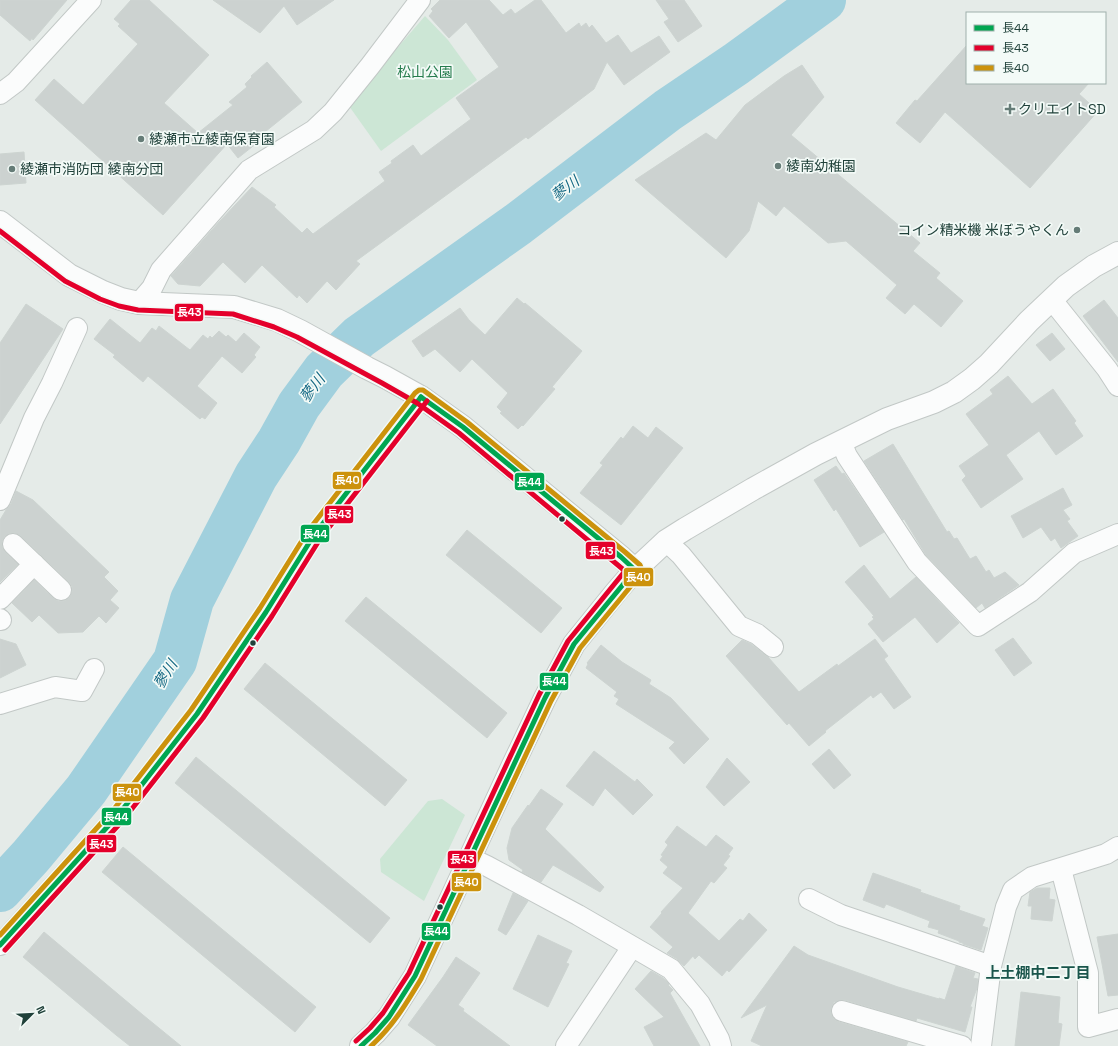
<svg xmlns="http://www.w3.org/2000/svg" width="1118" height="1046" font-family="'Space Grotesk','Noto Sans JP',sans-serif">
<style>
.green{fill:#cce6d5}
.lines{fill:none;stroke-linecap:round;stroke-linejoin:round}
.river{stroke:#a1d0dd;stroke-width:44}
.building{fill:#ccd2d0;stroke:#cdd4d1}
.minor-casing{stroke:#c2c8c6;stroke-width:22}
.tertiary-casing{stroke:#c2c8c6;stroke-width:24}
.minor{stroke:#fbfcfc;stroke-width:20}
.tertiary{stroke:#fbfcfc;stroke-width:22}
.bus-1-casing{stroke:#f3faf7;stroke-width:8}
.bus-2-casing{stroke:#f3faf7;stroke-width:8}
.bus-3-casing{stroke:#f3faf7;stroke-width:8}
.bus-1{stroke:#00a651;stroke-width:5}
.bus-2{stroke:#e4002b;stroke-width:5}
.bus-3{stroke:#cc920c;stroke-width:5}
.poi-dot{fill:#657c77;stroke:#f3faf7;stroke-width:1.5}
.bus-dot{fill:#20413a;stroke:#f3faf7;stroke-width:1.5}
.labels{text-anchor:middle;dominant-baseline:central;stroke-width:3.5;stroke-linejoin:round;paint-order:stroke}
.park-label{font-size:14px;fill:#257c4d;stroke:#f3faf7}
.poi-label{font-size:14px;fill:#20413a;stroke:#f3faf7;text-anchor:start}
.water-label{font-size:15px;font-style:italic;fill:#136883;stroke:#f3faf7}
.neighbourhood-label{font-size:15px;font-weight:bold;fill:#19554b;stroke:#f3faf7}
.line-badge{stroke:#f3faf7;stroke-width:1.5}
.badge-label{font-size:11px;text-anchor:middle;font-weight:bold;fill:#fff}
</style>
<rect width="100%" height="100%" fill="#e5ebe8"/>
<g class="green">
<polygon points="425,16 448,40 477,80 381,151 349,106 366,84"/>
<polygon points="442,799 465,815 424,901 381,872 380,859 428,801"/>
</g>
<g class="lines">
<polyline class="river" points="0,890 31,856 86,790 175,661 192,600 256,476 279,441 299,405 324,371 359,337 518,224 668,110 736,64 824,0"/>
</g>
<g class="building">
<polygon points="0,0 67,0 33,40 32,38 30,41 0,15"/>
<polygon points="131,0 149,0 209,55 164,103 198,133 233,105 229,102 247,87 245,84 252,77 251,76 267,62 302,102 260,136 262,139 238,158 227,144 163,215 35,100 54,79 83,105 138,44 118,26 120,24 114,19"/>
<polygon points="213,0 334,0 297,25 284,6 260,33"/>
<polygon points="440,0 489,0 503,15 511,9 515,14 535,0 541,0 566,33 579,23 581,27 586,23 589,28 592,25 606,43 618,35 631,53 659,36 670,52 624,85 607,62 594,89 528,139 526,137 356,261 360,264 336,290 327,281 307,303 299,295 297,298 262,265 245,283 223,262 200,286 178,284 171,276 219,222 252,187 276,205 274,207 302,233 307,228 313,234 385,181 379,172 392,163 391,161 413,145 421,156 471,119 456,98 499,67 466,22 449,38 429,16 433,11 431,9"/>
<polygon points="656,0 684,0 702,26 678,42 664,22 669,19"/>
<polygon points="967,45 967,83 1089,83 1079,94 1098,111 1030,188 945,112 920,143 896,123 915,100 917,101"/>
<polygon points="802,65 824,97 791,135 920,243 913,251 940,273 936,278 963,301 941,327 914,304 905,314 886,298 897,285 846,241 828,243 784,206 776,216 758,201 749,231 726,258 635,180 706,133 716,140 745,105 784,76"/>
<polygon points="24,152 26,183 0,185 0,154"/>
<polygon points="517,298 524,304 525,303 582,351 552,387 555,389 523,426 522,425 518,429 500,413 502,412 497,407 508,393 472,359 460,372 435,349 423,357 412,341 460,308 469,320 485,335"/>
<polygon points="1104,300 1118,318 1118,362 1083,316"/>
<polygon points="26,304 63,329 0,424 0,343"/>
<polygon points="110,319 140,343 152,328 156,331 159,326 190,350 203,335 208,339 210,336 212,338 219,331 226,337 228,335 236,342 244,333 260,347 254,355 256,357 242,373 222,356 197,386 217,403 205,419 202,417 200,419 148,376 143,382 113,357 115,355 94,339"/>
<polygon points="1052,333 1065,349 1050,361 1036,345"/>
<polygon points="1008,376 1032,404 1053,389 1076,421 1074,423 1083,436 1056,455 1039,431 1006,455 1023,479 981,508 962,480 966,476 959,466 989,445 966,414 993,394 990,390"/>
<polygon points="633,426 648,438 656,427 683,448 621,525 580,493 603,465 600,463 621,437 623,439"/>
<polygon points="893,444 947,532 949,531 954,539 957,538 970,559 976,556 986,572 989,570 994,578 1005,572 1019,585 985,608 982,603 976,608 926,555 904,519 903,520 864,461"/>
<polygon points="836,466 842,474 844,473 884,532 860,547 836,509 834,511 814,480"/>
<polygon points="1063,488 1072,505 1063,510 1070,519 1067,521 1078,536 1061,548 1055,538 1051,541 1041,527 1023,538 1011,516"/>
<polygon points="16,491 33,500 109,572 104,577 118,591 110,600 119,608 106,623 99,616 83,632 58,633 39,615 32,622 12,603 34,580 53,598 58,601 64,601 69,598 72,592 72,586 69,582 21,536 15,533 10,533 5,536 2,541 2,547 5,552 18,564 0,582 0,520 6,510 11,504"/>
<polygon points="467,530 562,608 541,633 446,555"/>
<polygon points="864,565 890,599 916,577 959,623 937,643 915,617 883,642 868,624 874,619 872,617 874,616 845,582"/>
<polygon points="366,597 507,713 487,738 345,621"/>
<polygon points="1013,638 1032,663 1014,676 995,650"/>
<polygon points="0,639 16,644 26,665 0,678"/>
<polygon points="875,639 888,656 884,659 911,697 894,709 881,692 873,698 871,695 825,731 826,732 809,746 789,723 787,725 726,656 742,640 751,644 768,657 799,692 837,664 838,666"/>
<polygon points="601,645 622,662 651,680 649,684 671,698 709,739 684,764 669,748 675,742 616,704 619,699 614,696 617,692 586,668 588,664 587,663"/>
<polygon points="265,663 407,780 385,806 244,689"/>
<polygon points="829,749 851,775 834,789 812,764"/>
<polygon points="594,751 635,782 637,779 653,795 633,815 605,788 593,806 566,786"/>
<polygon points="196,757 390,918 370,943 175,783"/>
<polygon points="727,758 750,782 724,806 706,787"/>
<polygon points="541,789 563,804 545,829 604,887 600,892 553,865 541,882 522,872 523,870 509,860 507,848 512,828 528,805 529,806"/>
<polygon points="677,826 706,847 716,835 733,848 728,855 730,856 723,865 727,868 714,883 711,881 688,913 719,941 740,919 743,921 749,913 767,930 729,972 727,970 722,976 699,955 695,959 693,956 684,966 677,959 667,953 673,947 650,927 662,913 661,912 683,888 663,873 668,867 660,860 663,856 661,855 668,845 665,842"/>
<polygon points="123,847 316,1007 295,1032 102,872"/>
<polygon points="873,873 921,890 920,892 960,906 959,910 985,919 982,926 988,928 981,950 963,944 963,943 959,942 959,941 938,933 939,930 928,927 930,921 886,904 884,908 863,900"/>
<polygon points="1037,888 1050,888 1049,899 1055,900 1052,921 1031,919 1032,906 1028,906 1030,892"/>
<polygon points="513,893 528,901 506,935 498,930"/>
<polygon points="44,932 143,1015 181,1046 130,1046 116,1035 23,957"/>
<polygon points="1118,934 1118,995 1108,996 1097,937"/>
<polygon points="538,935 572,951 566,963 569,964 548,1007 513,989"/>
<polygon points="794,946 808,955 898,987 939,999 939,998 945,1000 956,966 975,973 973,978 978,979 977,988 970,1007 972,1007 965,1032 917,1018 916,1021 845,1000 840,1000 834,1002 831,1008 831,1014 834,1019 839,1022 908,1042 906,1046 762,1046 751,1041 767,1005 741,1018"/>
<polygon points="456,957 480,973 458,1005 464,1009 463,1011 510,1046 437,1046 408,1025 443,977"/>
<polygon points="651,971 663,978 669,984 668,985 673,990 670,993 700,1046 654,1046 644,1027 664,1017 635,989"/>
<polygon points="1021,992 1060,997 1058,1023 1062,1024 1059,1046 1015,1046"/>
</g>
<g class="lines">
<defs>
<g id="minor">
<polyline points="0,94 16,82 91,0"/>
<polyline points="1052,300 1107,369 1118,386"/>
<polyline points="139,303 152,288 161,270 249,170 314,130 333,112 370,66 420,0"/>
<polyline points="841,442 847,456 917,562 978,626 1030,592 1074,553 1118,534"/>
<polyline points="0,500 34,418 52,383 77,328"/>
<polyline points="666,541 681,555 739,626 757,634 773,647"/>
<polyline points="13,544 61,590"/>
<polyline points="0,599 34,564"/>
<polyline points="0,619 1,620"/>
<polyline points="0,704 55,687 82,691 94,669"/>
<polyline points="470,858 487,866 578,915 671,969 700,1004 719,1039 721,1046"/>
<polyline points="1061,869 1088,973 1088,1027 1118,1019"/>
<polyline points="809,899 841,915 991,966"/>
<polyline points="0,945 119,814 197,714 266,612 314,535 421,397"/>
<polyline points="842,1011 962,1046"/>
<polyline points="566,1046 632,947"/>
<polyline points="981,1046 991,966 1006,907 1013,890 1032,877 1106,854 1118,847"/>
</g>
<g id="tertiary">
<polyline points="0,222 69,275 103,292 121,299 139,303 234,307 277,320 300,331 367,368 385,377 421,397 463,427 621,557 635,570"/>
<polyline points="361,1046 375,1033 389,1017 415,976 513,765 545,698 574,644 616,592 635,570 666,541 685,529 753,489 816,454 887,419 934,402 954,392 972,379 989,364 1029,321 1066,286 1094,266 1118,253"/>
</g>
</defs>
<use href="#minor" class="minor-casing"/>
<use href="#tertiary" class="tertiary-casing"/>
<use href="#minor" class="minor"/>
<use href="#tertiary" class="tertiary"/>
<defs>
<g id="bus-1">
<polyline points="421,397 463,427 621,557 635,570"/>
<polyline points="0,945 119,814 197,714 266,612 314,535 421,397"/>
<polyline points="361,1046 375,1033 389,1017 415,976 545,698 574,644 635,570"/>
</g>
<g id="bus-2">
<polyline points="0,231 65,281 100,299 119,306 138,310 233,314 274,327 297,337 382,383 417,403 459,433 625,571 568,641 539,695 409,973 383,1013 370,1028 356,1041"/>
<polyline points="5,950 124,819 203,718 272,616 320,539 427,401"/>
</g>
<path id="bus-3" d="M 0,935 L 114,809 L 191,710 L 260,608 L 308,531 L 415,393 L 419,390 L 423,390 L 467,422 L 625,552 L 640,565 L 642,570 L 640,575 L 580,648 L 551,701 L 421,979 C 406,1004 393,1026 371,1046"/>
</defs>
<use href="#bus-1" class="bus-1-casing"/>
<use href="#bus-2" class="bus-2-casing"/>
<use href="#bus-3" class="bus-3-casing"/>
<use href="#bus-1" class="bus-1"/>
<use href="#bus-2" class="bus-2"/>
<use href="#bus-3" class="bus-3"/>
</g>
<g class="poi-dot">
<path d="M1008 103h4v4h4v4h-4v4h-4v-4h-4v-4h4z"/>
<circle cx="141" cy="139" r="4"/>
<circle cx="778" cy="166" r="4"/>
<circle cx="12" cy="169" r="4"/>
<circle cx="1077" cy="230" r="4"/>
</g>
<g class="bus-dot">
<circle cx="562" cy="519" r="3.5"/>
<circle cx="253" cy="643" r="3.5"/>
<circle cx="440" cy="907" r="3.5"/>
</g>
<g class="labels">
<g class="park-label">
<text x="425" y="72">松山公園</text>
</g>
<g class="poi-label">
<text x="1018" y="109">クリエイトSD</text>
<text x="149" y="139">綾瀬市立綾南保育園</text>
<text x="786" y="166">綾南幼稚園</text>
<text x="20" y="169">綾瀬市消防団 綾南分団</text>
<text x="1069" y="230" text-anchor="end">コイン精米機 米ぼうやくん</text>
</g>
<g class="water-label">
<text transform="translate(565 188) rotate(-37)">蓼川</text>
<text transform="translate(312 388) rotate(-53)">蓼川</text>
<text transform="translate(165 674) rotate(-58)">蓼川</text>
</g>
<g class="neighbourhood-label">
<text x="1038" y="972">上土棚中二丁目</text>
</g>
</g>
<g class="line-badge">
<rect x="174" y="303" width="30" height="19" rx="4" fill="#e4002b"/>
<rect x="332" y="471" width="30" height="19" rx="4" fill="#cc920c"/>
<rect x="514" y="472" width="31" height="19" rx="4" fill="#00a651"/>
<rect x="324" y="505" width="30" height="19" rx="4" fill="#e4002b"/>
<rect x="300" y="524" width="30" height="19" rx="4" fill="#00a651"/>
<rect x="585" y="541" width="31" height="19" rx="4" fill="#e4002b"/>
<rect x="623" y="567" width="31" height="20" rx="4" fill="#cc920c"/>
<rect x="539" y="672" width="30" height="19" rx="4" fill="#00a651"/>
<rect x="112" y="783" width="30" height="19" rx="4" fill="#cc920c"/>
<rect x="101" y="807" width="31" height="19" rx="4" fill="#00a651"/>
<rect x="86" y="834" width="31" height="19" rx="4" fill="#e4002b"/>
<rect x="447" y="850" width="30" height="19" rx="4" fill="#e4002b"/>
<rect x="451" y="872" width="31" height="20" rx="4" fill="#cc920c"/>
<rect x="421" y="922" width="30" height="19" rx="4" fill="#00a651"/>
</g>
<g class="badge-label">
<text x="189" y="316">長43</text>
<text x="347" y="484">長40</text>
<text x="529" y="486">長44</text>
<text x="339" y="518">長43</text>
<text x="315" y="538">長44</text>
<text x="601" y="555">長43</text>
<text x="638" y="581">長40</text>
<text x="554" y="685">長44</text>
<text x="127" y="796">長40</text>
<text x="116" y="821">長44</text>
<text x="101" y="848">長43</text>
<text x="462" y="863">長43</text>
<text x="466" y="886">長40</text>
<text x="436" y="935">長44</text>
</g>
<rect x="966" y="12" width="140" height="72" fill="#f3faf7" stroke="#9fb0ab"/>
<rect x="974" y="25" width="20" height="6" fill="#00a651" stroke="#9fb0ab"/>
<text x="1002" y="32" font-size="12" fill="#20413a">長44</text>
<rect x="974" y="45" width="20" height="6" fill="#e4002b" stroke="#9fb0ab"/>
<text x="1002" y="52" font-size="12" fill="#20413a">長43</text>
<rect x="974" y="65" width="20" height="6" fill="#cc920c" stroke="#9fb0ab"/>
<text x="1002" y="72" font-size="12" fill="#20413a">長40</text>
<g transform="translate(32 1014) rotate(66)" stroke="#f3faf7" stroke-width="3" paint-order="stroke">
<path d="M0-3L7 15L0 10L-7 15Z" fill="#20413a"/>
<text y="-6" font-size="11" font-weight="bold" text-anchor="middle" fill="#20413a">N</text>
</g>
</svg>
